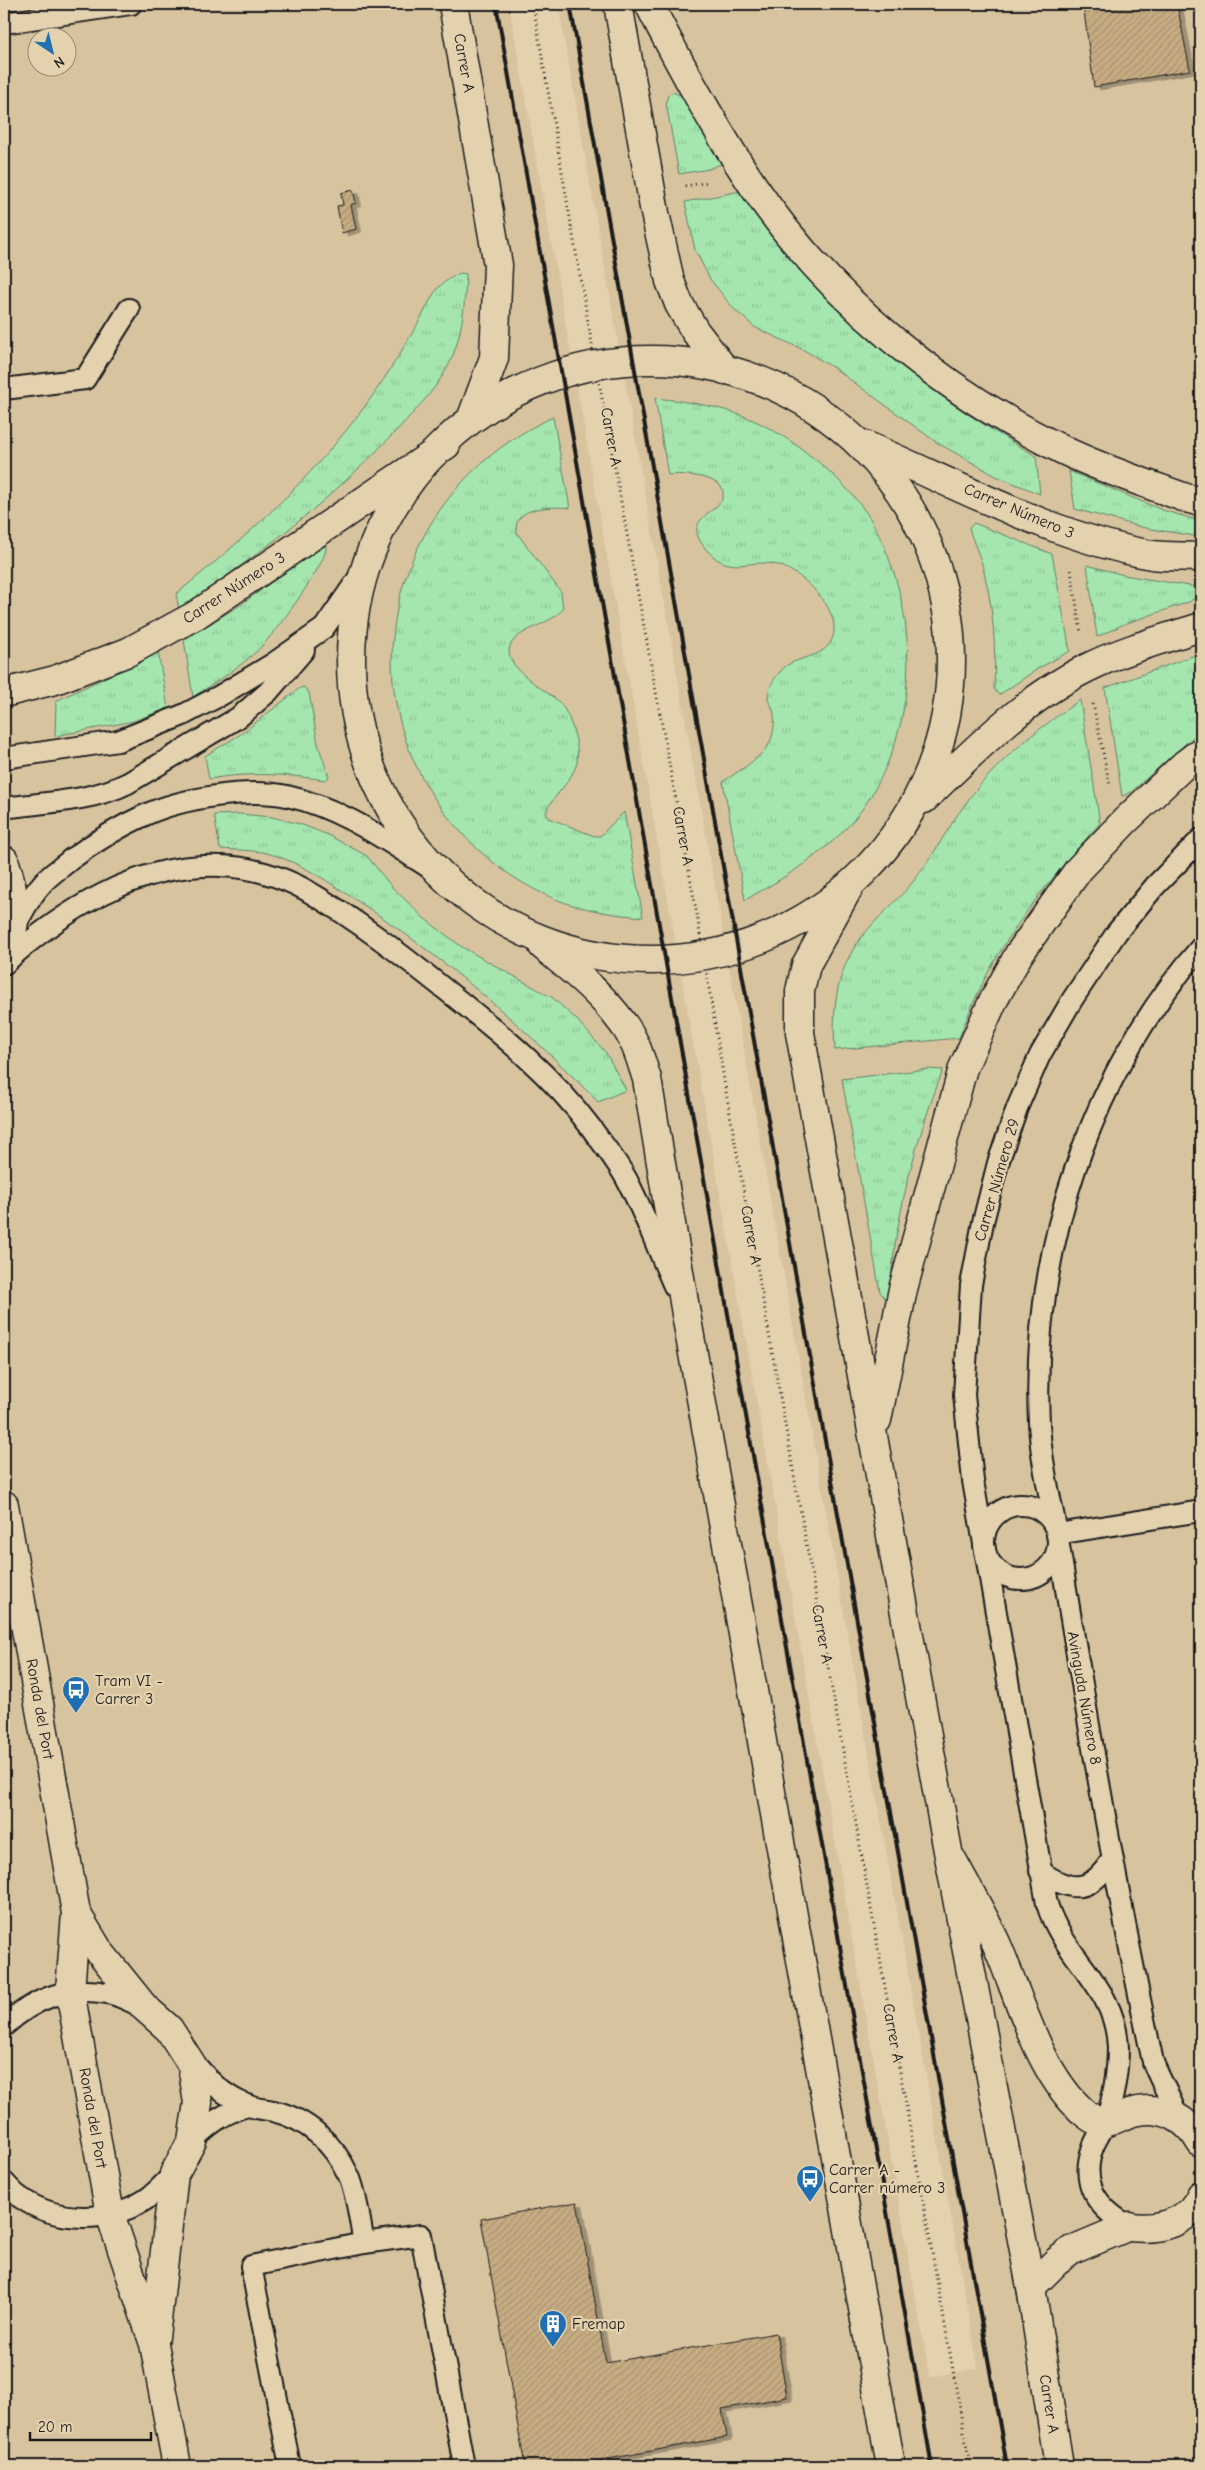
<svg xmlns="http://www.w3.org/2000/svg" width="1205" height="2470" font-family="'Comic Neue',sans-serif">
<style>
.built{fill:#d7c49f;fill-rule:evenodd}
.grass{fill:url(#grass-tufts);stroke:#608166}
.building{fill:url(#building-hatch);stroke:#1c1c1c;filter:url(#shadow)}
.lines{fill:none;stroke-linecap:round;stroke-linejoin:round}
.lane-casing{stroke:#1c1c1c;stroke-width:24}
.street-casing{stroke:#1c1c1c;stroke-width:31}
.secondary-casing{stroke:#1c1c1c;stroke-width:31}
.path{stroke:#1c1c1c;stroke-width:3;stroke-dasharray:1 4;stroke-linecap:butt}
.lane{stroke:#e4d2af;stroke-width:20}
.street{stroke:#e4d2af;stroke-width:28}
.secondary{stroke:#e4d2af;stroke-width:28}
.rail{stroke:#1c1c1c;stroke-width:4}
.labels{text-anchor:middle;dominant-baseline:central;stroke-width:4.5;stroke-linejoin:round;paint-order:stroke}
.street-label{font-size:16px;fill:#1c1c1c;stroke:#e4d2af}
.poi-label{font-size:16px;fill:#1c1c1c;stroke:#e4d2af;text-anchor:start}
</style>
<defs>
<pattern id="grass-tufts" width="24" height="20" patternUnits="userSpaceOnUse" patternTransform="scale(1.25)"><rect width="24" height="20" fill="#a5e6af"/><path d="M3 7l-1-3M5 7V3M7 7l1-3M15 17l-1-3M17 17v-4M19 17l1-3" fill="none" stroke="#8dc596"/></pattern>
<pattern id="building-hatch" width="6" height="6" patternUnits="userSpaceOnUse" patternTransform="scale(1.25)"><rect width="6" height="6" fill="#c6ac82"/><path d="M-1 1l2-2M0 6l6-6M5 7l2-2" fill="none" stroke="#aa9370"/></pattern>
<filter id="shadow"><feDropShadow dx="5.5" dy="3" stdDeviation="0" flood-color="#0004"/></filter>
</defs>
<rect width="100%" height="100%" fill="#e4d2af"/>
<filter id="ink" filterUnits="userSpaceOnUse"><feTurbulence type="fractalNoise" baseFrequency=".02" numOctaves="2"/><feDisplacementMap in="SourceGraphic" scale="10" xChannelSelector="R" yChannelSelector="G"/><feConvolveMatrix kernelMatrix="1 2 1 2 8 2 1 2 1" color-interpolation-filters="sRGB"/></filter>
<g filter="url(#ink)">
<path class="built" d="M 4,4 L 509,4 L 930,2377 L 978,2368 L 558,4 L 1201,4 L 1201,2466 L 4,2466 ZM 38,38 L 68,38 L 68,68 L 38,68 Z"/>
<g class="grass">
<polygon points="673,92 682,96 723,163 709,169 679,174 666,103 668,95"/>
<path d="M 741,191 C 755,211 769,234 785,253 C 856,338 940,401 1036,456 L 1040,494 L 996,476 L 936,442 L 837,370 L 804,350 L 754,327 L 733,308 L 710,279 L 695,250 L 685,202 Z"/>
<path d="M 460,273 L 466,274 C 465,306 462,341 446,370 C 432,394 412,414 393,434 C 327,504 258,555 179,609 L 176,594 C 260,527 340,452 396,360 C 405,345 415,329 423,314 C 428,305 432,295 438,288 C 445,281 452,277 460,273 Z"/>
<path d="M 655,398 C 693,402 733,408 767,427 C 806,448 855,488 876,529 C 919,614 920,717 869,799 C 841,844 790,875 745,900 L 723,782 C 738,771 757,761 767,747 C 774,738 776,720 773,710 C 772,706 767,701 768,696 C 768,688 774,679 779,673 C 792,655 818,661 830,643 C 848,615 803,572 778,565 C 748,557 730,578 705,548 C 681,519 717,513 722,499 C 732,476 681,473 668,475 Z"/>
<path d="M 553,417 L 570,508 C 553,506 510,506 517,533 L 561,592 L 563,609 C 551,625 517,629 510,646 C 502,667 546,690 558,701 C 570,712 582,750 576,766 C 570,781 557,794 548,807 L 546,813 L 549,818 L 594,836 L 600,836 L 624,812 L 643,917 C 617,915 591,911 566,903 C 522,888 482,858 453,823 C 338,686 394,489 553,417 Z"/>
<polygon points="1069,471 1162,510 1201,521 1201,537 1145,528 1075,509"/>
<path d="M 974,523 L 1052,554 L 1070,651 L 1039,668 L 999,695 L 994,689 C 996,649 994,611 984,572 C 981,557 973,543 969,528 Z"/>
<path d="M 321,545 L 326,547 C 328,562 272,637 259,649 C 239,668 216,682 193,697 L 184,640 L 242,604 Z"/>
<polygon points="1087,565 1124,575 1196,587 1200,594 1189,602 1124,624 1097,637"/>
<polygon points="158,652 168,708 134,721 55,736 56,701"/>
<polygon points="1201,653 1201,730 1130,793 1122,796 1105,688"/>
<path d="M 304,687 L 309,693 L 318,744 L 329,777 L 325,780 C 286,774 248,772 209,779 L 205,756 L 241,734 L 300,688 Z"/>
<path d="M 1080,700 L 1100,823 C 1062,866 1023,911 994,962 C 980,986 969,1012 959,1038 L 835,1050 C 833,1019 834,990 847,961 C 862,928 890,910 912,883 C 932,859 945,832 963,807 C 994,763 1036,730 1080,700 Z"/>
<path d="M 240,814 L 272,817 L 300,824 L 328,835 L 367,856 L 391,886 L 425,919 L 462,947 L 553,998 L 577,1020 L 606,1053 L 626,1090 L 598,1102 C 524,1026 442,956 353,898 C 326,880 295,859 262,852 C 248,850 234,850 220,849 L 214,815 Z"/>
<path d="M 929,1069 L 943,1070 C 915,1142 895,1217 890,1294 L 885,1298 L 880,1292 L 842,1079 Z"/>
</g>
<g class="building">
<polygon points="1083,4 1177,4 1190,70 1094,87"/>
<polygon points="353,190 356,203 351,205 356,229 342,233 337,206 343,205 341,193"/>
<polygon points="577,2202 606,2363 776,2333 787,2397 722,2409 727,2437 570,2466 525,2466 481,2219"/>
</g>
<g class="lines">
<defs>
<g id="lane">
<polyline points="4,23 131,4"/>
<polyline points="4,389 85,379 129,309"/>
<polyline points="4,758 118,741 183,715 221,695 274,663 324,628 364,570"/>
<path d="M 4,808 C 46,802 90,802 128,783 L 239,717 L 268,692 L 304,650"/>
<path d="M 15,926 C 23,912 30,897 41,885 C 49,875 61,868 70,860 C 93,843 119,827 145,815 C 182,798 247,788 287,796 C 342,808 388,842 435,871"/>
<path d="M 4,964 C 61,911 140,862 221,866 C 250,867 281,876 306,890 C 356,919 402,955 447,991 C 499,1032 552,1075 592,1129 C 604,1146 620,1165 629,1184 C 646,1217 659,1252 674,1286"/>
<circle cx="1021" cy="1542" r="37"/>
<polyline points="1057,1534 1201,1511"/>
<path d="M 1040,1871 C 1070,1892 1089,1894 1111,1861"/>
<path d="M 4,2026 C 35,1998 65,1986 107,1993 C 119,1995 132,2003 144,2007"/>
<path d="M 191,2059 C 207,2079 223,2096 247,2105 C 255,2109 265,2109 273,2111 C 308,2119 334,2144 349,2176 C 357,2194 360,2224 364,2243"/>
<path d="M 1177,2117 C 1171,2097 1160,2081 1153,2062 C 1125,1931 1101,1798 1079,1666 C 1071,1621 1064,1577 1057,1533 C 1050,1497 1041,1460 1039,1423 C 1031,1253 1089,1076 1201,947"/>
<path d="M 192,2141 C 209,2124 225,2112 248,2106"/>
<path d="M 4,2182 C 9,2187 14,2194 21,2198 C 57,2223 108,2223 145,2200 C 156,2193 165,2182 174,2174"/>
<path d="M 1131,2227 C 1099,2210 1079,2185 1093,2147 C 1096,2139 1102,2131 1105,2123 C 1113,2101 1118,2071 1118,2048 C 1116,1985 1064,1960 1047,1904 L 973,1481 L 964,1395 L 971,1285 L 983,1222 L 998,1163 L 1017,1108 L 1040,1055 L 1072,1000 L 1117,932 L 1155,886 L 1201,839"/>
<polyline points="290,2466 251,2266 364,2243 421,2235 464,2466"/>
</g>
<g id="street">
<polyline points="4,693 55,680 128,652 196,615 446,445"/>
<path d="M 4,860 C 16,894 19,926 4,959"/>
<polyline points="4,1505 76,1913 70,1991 110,2214 154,2344 177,2466"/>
<path d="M 953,1861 C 968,1889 984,1916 997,1945 C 1020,1998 1040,2077 1086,2114 C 1091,2118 1100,2124 1106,2122 C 1117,2120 1127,2112 1138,2111 C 1166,2106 1188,2120 1201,2143"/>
<polyline points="76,1913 99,1951 144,2007 169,2029 192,2065 198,2103 192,2141 174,2174 155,2337"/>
<path d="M 1131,2227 C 1160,2230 1188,2224 1201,2195"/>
<polyline points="1031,2287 1056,2262 1072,2250 1129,2226"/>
</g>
<g id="secondary">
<polyline points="453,4 498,265 494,358 472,417"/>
<polyline points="618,4 655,213 670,281 679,304 695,331 725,370"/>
<path d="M 649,4 C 681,67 715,129 754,187 C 830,300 941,390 1063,450 C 1102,469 1145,483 1186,498 L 1201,502"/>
<circle cx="651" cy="660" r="300"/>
<path d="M 862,444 C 955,483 1052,537 1152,555 C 1168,557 1185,556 1201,557"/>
<path d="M 924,799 C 974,751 1024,699 1087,668 C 1123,650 1163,639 1201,627"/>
<polyline points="848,889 806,965 800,991 800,1033 948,1851 1031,2287 1059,2466"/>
<path d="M 543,946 C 572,970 602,994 624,1025 C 636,1041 641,1061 647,1079 L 686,1314 L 891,2466"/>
<polyline points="877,1420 903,1289 963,1068 993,1001 1019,954 1079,869 1125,821 1185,764 1201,752"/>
</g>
</defs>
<use href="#lane" class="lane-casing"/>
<use href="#street" class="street-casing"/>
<use href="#secondary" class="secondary-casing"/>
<g class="path">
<polyline points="533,4 588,322 697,915 725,1086 970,2466"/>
<polyline points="685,186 708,182"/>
<polyline points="1071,570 1081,633"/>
<polyline points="1093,704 1110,786"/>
</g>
<use href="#lane" class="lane"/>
<use href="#street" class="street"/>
<use href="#secondary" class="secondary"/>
<g class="rail">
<polyline points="496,4 932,2466"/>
<polyline points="570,4 1007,2466"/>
</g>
</g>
</g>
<defs>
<symbol id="bus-pin" viewBox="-11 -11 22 30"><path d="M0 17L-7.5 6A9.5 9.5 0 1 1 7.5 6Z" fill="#1f6fb2" stroke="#e4d2af"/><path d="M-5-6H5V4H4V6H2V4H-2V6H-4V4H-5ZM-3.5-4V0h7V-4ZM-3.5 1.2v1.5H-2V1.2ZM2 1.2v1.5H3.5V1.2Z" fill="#fff"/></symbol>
<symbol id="building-pin" viewBox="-11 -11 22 30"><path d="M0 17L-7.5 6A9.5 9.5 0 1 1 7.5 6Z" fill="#1f6fb2" stroke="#e4d2af"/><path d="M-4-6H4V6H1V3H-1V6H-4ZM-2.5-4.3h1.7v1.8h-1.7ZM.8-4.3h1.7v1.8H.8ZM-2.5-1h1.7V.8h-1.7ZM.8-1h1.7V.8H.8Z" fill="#fff"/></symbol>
</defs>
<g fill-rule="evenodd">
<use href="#bus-pin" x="60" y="1674" width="32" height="43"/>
<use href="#bus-pin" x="794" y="2163" width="32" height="43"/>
<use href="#building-pin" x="537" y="2308" width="32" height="43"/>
</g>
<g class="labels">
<g class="street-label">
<text transform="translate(464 63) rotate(80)">Carrer A</text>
<text transform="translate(611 437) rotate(80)">Carrer A</text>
<text transform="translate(1019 511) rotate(23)">Carrer Número 3</text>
<text transform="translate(234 588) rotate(-33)">Carrer Número 3</text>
<text transform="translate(683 836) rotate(80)">Carrer A</text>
<text transform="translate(997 1180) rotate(-74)">Carrer Número 29</text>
<text transform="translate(751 1235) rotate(80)">Carrer A</text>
<text transform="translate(822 1634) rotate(80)">Carrer A</text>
<text transform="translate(1084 1698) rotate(80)">Avinguda Número 8</text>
<text transform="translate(40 1709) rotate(80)">Ronda del Port</text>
<text transform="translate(893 2033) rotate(80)">Carrer A</text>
<text transform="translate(93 2118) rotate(80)">Ronda del Port</text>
<text transform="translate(1049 2404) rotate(81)">Carrer A</text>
</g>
<g class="poi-label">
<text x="95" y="1681">Tram VI -<tspan x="95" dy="18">Carrer 3</tspan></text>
<text x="829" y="2170">Carrer A -<tspan x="829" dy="18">Carrer número 3</tspan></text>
<text x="572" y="2324">Fremap</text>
</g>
</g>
<rect width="1205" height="2470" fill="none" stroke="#e4d2af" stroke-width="20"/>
<rect x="10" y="10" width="1185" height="2450" fill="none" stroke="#1c1c1c" stroke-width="2" filter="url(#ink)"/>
<g transform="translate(52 52) rotate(145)"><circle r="24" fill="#e4d2af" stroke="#948974"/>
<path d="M0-4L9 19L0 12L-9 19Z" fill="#1f6fb2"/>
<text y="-8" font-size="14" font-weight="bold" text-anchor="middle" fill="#1c1c1c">N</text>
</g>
<path d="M30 2432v8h121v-8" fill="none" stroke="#1c1c1c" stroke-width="2.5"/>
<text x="38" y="2432" font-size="15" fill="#1c1c1c" stroke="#e4d2af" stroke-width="4" paint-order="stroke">20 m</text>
</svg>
